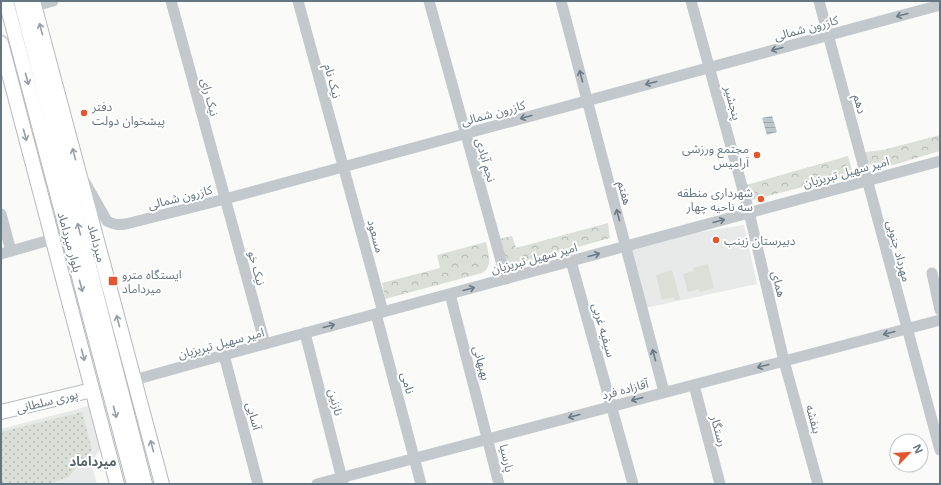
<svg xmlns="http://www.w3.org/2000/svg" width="941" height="485" font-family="'Open Sans','Noto Sans Arabic',sans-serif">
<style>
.built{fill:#e8e9e9}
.grass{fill:url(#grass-dots)}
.forest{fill:url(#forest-crowns)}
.pitch{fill:#dadfd7}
.water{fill:url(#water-rules)}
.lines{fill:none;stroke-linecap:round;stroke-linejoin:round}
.major-casing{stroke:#b5babe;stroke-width:16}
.minor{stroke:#c3c8cc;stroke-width:11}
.major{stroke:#fff;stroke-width:14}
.oneway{stroke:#6a7a87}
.oneway2{stroke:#939fa8}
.poi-dot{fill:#e4572e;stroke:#fff;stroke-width:1.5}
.labels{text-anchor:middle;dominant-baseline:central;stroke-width:4;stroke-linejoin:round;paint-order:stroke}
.street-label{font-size:12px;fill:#657683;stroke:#fff}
.poi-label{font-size:12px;fill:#657683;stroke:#fff;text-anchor:start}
.neighbourhood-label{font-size:13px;font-weight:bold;fill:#57646e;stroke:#fff}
</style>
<defs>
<pattern id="grass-dots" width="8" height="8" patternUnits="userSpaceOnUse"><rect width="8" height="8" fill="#dadfd7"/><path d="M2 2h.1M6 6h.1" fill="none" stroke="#b4b9b4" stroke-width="1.8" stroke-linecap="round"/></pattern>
<pattern id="forest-crowns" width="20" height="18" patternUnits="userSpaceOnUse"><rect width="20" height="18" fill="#dadfd7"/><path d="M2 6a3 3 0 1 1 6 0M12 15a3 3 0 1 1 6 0" fill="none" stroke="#b4b9b4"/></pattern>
<pattern id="water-rules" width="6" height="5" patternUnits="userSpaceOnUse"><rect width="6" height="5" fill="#bbc7cb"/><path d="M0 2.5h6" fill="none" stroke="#9ca6aa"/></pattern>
</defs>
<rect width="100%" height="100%" fill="#fafaf8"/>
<g class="built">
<polygon points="744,225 757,284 645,308 629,250 682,235"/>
<polygon points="89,406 101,448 91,463 97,484 1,484 1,429"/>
</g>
<polygon class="grass" points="82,412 92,450 67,478 47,484 1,484 1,432"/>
<g class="forest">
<polygon points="940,135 940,151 880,169 874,169 866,160 865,152 883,150"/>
<polygon points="848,156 853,174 752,200 746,185"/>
<polygon points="608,223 610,238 506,267 499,239 512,236 516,248"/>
<path d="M 486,242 C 488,253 494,266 482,273 L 385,299 L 382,283 L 440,268 L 437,255 Z"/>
</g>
<g class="pitch">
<polygon points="708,264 714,288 700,292 699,289 688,292 683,274 694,271 695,277 693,268"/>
<polygon points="672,270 680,299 675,300 674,297 662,300 656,275"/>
</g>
<polygon class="water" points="772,116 777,132 767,135 762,118"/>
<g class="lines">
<defs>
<g id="major">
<polyline points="6,1 134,484"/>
<polyline points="21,1 145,484"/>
<polyline points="33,1 162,484"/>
<polyline points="1,43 117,484"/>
<polyline points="1,412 92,390"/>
</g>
</defs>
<use href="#major" class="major-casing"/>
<g class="minor">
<polyline points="171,1 265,344"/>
<polyline points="298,1 383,312"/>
<polyline points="429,1 506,279"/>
<polyline points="561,1 664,392"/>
<polyline points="691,1 749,212 784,361 818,484"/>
<polyline points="819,1 940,450"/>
<polyline points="35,6 53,1"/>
<path d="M 83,179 L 107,221 C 114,225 118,225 126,224 L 225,199 L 940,5"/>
<polyline points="1,214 11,251"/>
<polyline points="1,254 53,239"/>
<polyline points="571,261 633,484"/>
<polyline points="932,273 940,310"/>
<polyline points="450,294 499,484"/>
<polyline points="376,314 421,484"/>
<polyline points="305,333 343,483"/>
<polyline points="224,355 258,484"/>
<polyline points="134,380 224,355 940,161"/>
<polyline points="694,385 720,484"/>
<polyline points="317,484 940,320"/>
</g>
<use href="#major" class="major"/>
</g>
<defs><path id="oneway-shaft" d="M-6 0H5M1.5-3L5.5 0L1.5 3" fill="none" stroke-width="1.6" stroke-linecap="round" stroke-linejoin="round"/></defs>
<g class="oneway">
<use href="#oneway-shaft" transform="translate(902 15) rotate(165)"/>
<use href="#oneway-shaft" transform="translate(777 49) rotate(165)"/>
<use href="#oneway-shaft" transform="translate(581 76) rotate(-105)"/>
<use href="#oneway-shaft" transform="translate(651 83) rotate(165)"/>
<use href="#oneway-shaft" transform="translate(526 117) rotate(165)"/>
<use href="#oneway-shaft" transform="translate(618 215) rotate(-105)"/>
<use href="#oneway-shaft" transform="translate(719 221) rotate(-15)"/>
<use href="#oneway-shaft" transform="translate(594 255) rotate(-15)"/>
<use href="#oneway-shaft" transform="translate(469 289) rotate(-15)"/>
<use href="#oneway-shaft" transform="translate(329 326) rotate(-15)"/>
<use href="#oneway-shaft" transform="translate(889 333) rotate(165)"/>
<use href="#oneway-shaft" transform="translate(654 355) rotate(-105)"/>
<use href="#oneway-shaft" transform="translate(763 366) rotate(165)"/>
<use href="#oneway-shaft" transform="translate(637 399) rotate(165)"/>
<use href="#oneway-shaft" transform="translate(574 416) rotate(165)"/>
</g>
<g class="oneway2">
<use href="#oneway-shaft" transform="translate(41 29) rotate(-105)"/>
<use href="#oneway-shaft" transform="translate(27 79) rotate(75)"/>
<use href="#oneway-shaft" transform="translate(25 135) rotate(75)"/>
<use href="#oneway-shaft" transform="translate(74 154) rotate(-105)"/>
<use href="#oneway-shaft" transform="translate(79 229) rotate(-104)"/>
<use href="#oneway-shaft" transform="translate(81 286) rotate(75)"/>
<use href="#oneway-shaft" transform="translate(118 321) rotate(-105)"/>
<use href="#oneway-shaft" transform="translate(83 355) rotate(75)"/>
<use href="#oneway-shaft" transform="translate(115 412) rotate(75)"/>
<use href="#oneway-shaft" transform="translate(152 446) rotate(-105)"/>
</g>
<g class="poi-dot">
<circle cx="84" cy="113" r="4"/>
<circle cx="757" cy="155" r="4"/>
<circle cx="761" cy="199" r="4"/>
<circle cx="716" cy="240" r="4"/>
<rect x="108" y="276" width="10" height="10" rx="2"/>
</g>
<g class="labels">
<g class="street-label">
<text transform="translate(806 28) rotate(-15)">کازرون شمالی</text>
<text transform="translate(333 81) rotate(75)">نیک نام</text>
<text transform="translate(210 97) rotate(75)">نیک رای</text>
<text transform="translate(733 103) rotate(75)">پنجشیر</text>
<text transform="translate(860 104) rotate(75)">دهم</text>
<text transform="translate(493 113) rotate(-15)">کازرون شمالی</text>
<text transform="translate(486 160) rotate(74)">نجم آبادی</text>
<text transform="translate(846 172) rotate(-15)">امیر سهیل تبریزیان</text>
<text transform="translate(625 193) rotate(75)">هفتم</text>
<text transform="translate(180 197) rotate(-14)">کازرون شمالی</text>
<text transform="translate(376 236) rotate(75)">مسعود</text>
<text transform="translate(70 242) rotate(75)">بلوار میرداماد</text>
<text transform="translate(97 243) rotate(75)">میرداماد</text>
<text transform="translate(899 251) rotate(75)">مهرداد جنوبی</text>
<text transform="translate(534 258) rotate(-15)">امیر سهیل تبریزیان</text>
<text transform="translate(257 268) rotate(75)">نیک خو</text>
<text transform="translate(779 284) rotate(76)">همای</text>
<text transform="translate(604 330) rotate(74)">سیفیه غربی</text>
<text transform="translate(221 343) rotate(-15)">امیر سهیل تبریزیان</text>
<text transform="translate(482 363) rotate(75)">بهبهانی</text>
<text transform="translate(408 383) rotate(75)">نامی</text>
<text transform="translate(625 389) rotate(-15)">آقازاده فرد</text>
<text transform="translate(47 401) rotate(-14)">پوری سلطانی</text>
<text transform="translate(336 402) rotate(76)">نازنین</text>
<text transform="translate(254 416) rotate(75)">آسایی</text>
<text transform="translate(814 419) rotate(75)">بنفشه</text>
<text transform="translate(719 431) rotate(75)">رستگار</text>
<text transform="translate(507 458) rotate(77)">پارسیا</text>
</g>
<g class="poi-label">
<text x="92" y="106">دفتر<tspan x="92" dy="14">پیشخوان دولت</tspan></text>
<text x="749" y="148" text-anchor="end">مجتمع ورزشی<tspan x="749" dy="14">آرامیس</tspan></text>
<text x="753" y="192" text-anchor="end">شهرداری منطقه<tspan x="753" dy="14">سه ناحیه چهار</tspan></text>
<text x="724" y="240">دبیرستان زینب</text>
<text x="122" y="274">ایستگاه مترو<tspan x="122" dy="14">میرداماد</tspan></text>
</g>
<g class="neighbourhood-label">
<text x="93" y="461">میرداماد</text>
</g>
</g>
<rect width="941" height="485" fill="none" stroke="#657683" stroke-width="4"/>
<g transform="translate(909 453) rotate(65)"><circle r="19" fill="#ffffff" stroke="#c1c8cd"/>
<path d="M0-3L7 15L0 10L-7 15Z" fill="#e4572e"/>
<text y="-6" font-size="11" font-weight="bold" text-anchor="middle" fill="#657683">N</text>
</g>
</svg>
